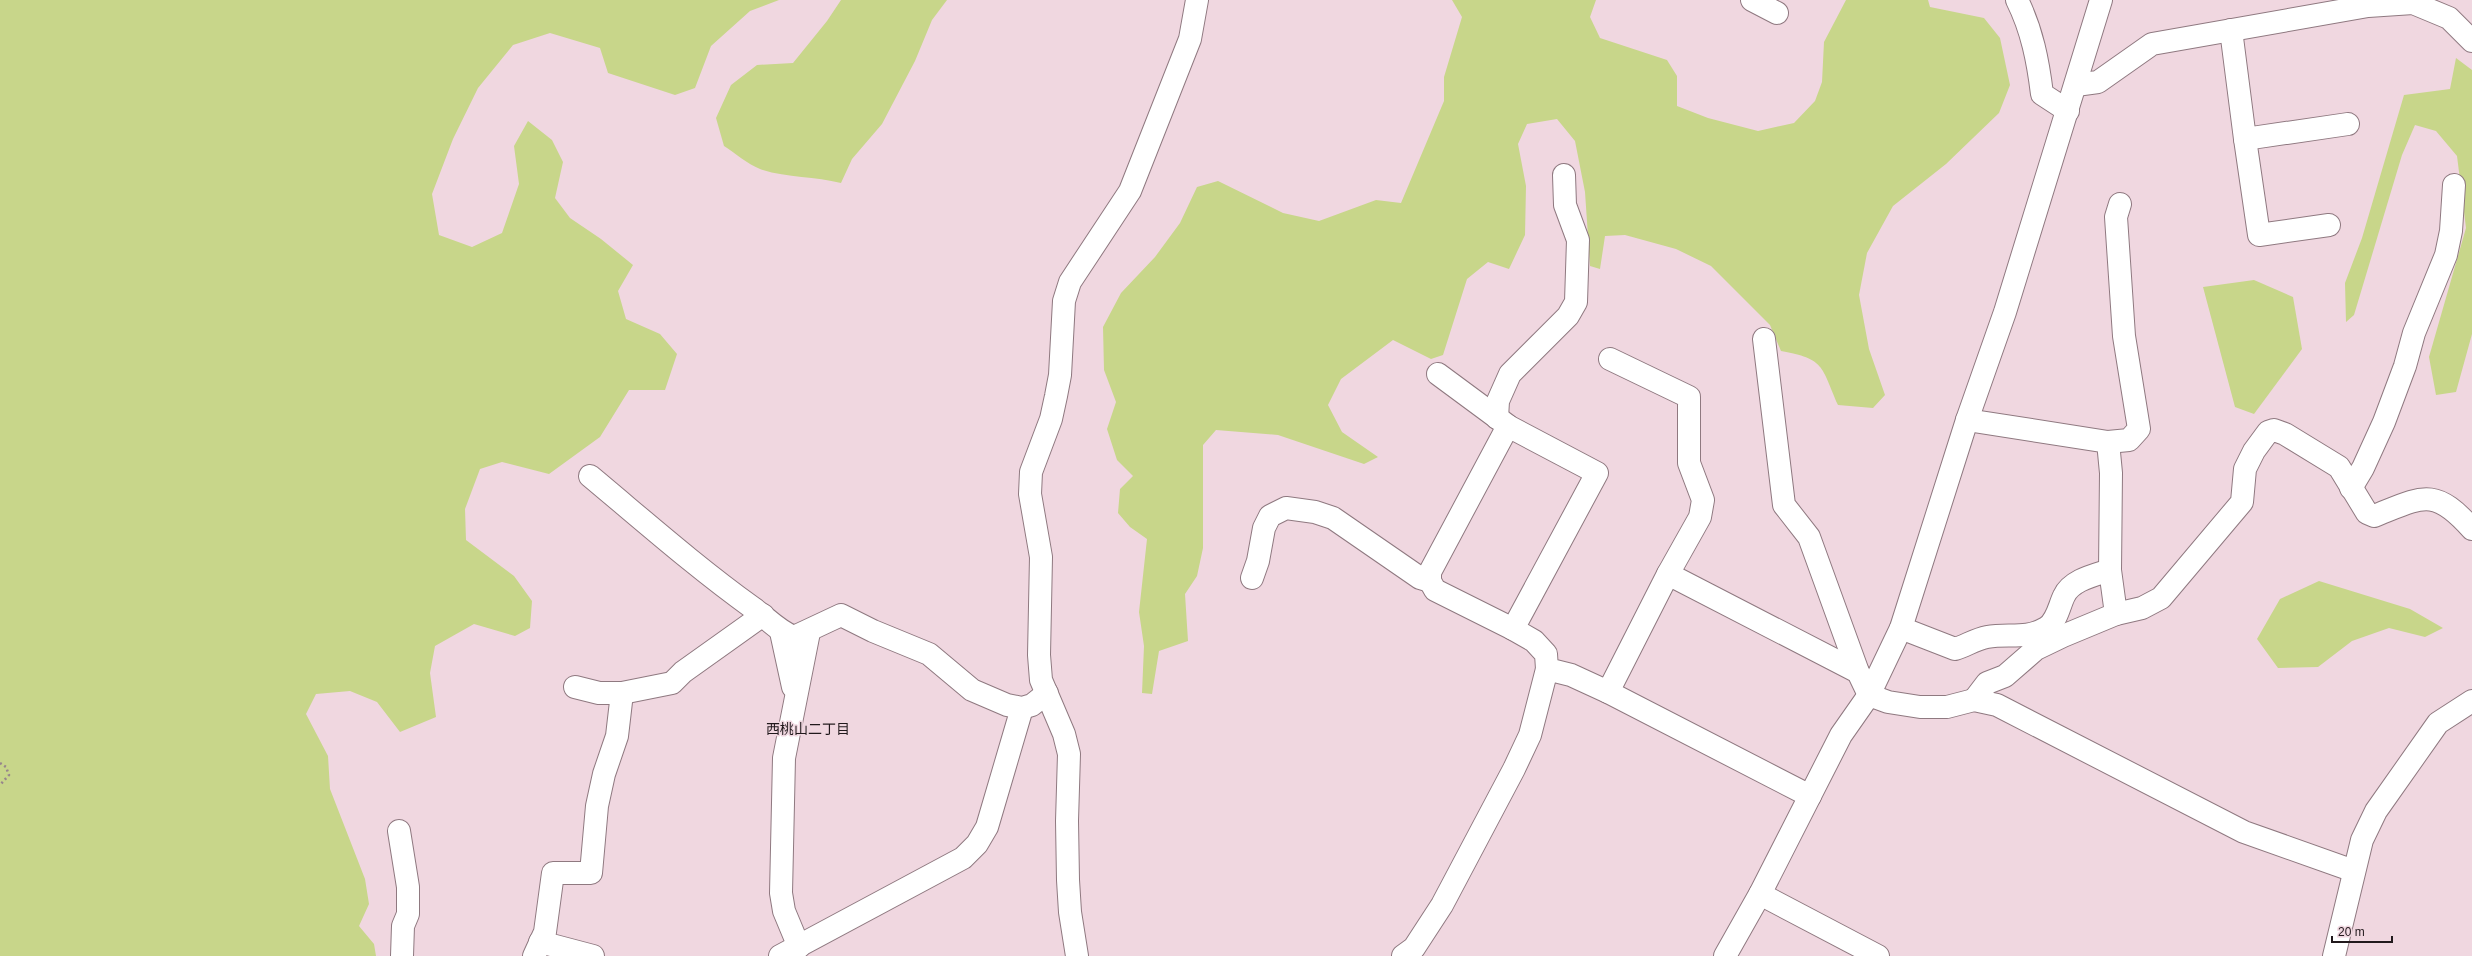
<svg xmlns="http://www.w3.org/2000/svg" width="2472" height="956" font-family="Arial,'Noto Sans JP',sans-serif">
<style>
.green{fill:#c8d68a}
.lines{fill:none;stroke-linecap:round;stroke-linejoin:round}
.minor-casing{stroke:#8f7980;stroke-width:24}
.path{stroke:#97858c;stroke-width:2.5;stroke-dasharray:2 3;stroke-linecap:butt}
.minor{stroke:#fff;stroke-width:22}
.labels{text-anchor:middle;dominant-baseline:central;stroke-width:3;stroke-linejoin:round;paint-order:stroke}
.neighbourhood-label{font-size:14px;fill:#21191c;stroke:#f0d7e0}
</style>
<rect width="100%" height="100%" fill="#f0d7e0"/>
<g class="green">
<polygon points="0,0 779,0 750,11 711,46 695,88 675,95 608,73 600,48 550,33 513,45 478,88 453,139 432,194 439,235 472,247 502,233 519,184 514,146 528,121 552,140 563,162 555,198 570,218 601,239 633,265 618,291 626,319 660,334 677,354 665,390 629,390 600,437 549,474 502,462 480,469 465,509 466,540 514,576 532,601 530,628 515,636 474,624 435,646 430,673 436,717 400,732 377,702 350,691 316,694 306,714 328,756 330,789 365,879 369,904 359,926 374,944 376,956 0,956"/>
<path d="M 841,0 L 947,0 L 932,20 L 915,61 L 882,124 L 852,159 L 841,183 C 815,176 786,178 760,169 C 747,164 735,153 724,146 L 716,118 L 731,85 L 757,65 L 793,63 L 827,21 Z"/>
<path d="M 1452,0 L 1596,0 L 1590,17 L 1600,38 L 1667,60 L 1677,76 L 1677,106 L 1708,118 L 1758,131 L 1794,123 L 1815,101 L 1822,82 L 1824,42 L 1846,0 L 1928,0 L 1930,7 L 1984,18 L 2000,38 L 2010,85 L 1999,113 L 1946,164 L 1893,206 L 1867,253 L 1859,295 L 1869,349 L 1885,395 L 1873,408 L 1838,405 C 1821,366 1825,359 1781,351 L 1770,325 L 1711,266 L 1676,249 L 1625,235 L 1605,236 L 1600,269 L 1590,266 L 1585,192 L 1575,141 L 1557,119 L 1527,124 L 1518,144 L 1526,186 L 1525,235 L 1509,269 L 1488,262 L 1467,279 L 1443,355 L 1431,359 L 1393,340 L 1341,379 L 1328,405 L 1342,432 L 1378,457 L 1364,464 L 1278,435 L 1216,430 L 1203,445 L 1203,548 L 1197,576 L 1185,594 L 1188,641 L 1159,651 L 1152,694 L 1142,693 L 1144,646 L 1139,612 L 1147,539 L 1130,527 L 1118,513 L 1120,489 L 1133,476 L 1117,460 L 1107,429 L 1116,402 L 1104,370 L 1103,327 L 1121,293 L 1155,257 L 1180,223 L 1197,187 L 1218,181 L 1283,213 L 1319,221 L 1376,200 L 1401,203 L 1444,101 L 1444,77 L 1462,17 Z"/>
<polygon points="2456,58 2472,70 2472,334 2456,392 2436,395 2429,357 2466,228 2457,156 2436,131 2415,125 2402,155 2354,315 2346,322 2345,283 2362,238 2404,95 2450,89"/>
<polygon points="2254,280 2293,297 2302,349 2254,414 2235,407 2203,287"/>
<polygon points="2319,581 2410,609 2443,628 2425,637 2389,628 2352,641 2318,667 2278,668 2257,639 2280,599"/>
</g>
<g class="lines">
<defs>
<g id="minor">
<polyline points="1752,0 1777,13"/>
<path d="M 2017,0 C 2032,30 2038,61 2042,94 L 2068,111"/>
<polyline points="2231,30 2245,139 2348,124"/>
<polyline points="2076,85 2098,82 2152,44 2368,6 2413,3 2449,18 2472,41"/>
<polyline points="2245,139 2259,235 2329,225"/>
<polyline points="1764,339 1784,505 1809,537 1858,672"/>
<polyline points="1438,374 1507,425"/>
<polyline points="1497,418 1498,401 1510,374 1568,316 1576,302 1578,240 1565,205 1564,175"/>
<polyline points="1967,420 2108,442 2111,473 2110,570 2116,614"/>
<polygon points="1508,426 1597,473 1513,629 1435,590 1430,581 1430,572"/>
<polyline points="2108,442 2129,440 2139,429 2124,336 2116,217 2120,204"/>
<path d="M 590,476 C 644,521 696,567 753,608 C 767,618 778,631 794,637 L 841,615 L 873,631 L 929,654 L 972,690 L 1007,705 L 1022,708 L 1032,705 L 1047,693"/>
<polyline points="2351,488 2363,468 2384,422 2405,366 2414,333 2446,255 2451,231 2454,185"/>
<polyline points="1668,574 1858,672 1869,695 1888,702 1920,707 1947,707 1974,700 1997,705 2244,832 2354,871"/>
<polyline points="1252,578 1258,561 1264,528 1270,516 1286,508 1315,512 1333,518 1420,578 1430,581"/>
<path d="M 1901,628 L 1955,649 C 1965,646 1976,639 1987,637 C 2009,633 2025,640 2046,628 C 2057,622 2059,606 2064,596 C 2071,580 2095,575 2110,570"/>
<polyline points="1513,629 1534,641 1546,654 1547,669 1571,675 1608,692 1810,796"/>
<polyline points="781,632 793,687"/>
<polyline points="575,687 599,693 622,693 672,683 683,672 763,615"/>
<polyline points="1608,692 1668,574 1700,517 1703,500 1689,463 1689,397 1610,359"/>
<path d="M 1974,700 L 1987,683 L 2005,676 L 2036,649 L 2063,636 L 2116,614 L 2142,608 L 2161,598 L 2242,502 L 2245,469 L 2254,451 L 2268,432 L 2274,430 L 2285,434 L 2339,467 L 2367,513 L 2374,516 C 2422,497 2434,486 2472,529"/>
<polyline points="399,831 408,887 408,914 403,926 402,956"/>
<polyline points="1760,894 1878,956"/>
<polyline points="540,942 593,956"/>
<polyline points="799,947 784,911 781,893 784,758 809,632"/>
<polyline points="534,956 545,932 553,873 591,873 597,806 604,774 617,736 622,693"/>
<polyline points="780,956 963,858 977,844 987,827 1022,708"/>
<polyline points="1077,956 1070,912 1068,880 1067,821 1069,754 1064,734 1041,680 1039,655 1041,557 1030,494 1031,472 1051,419 1056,396 1060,375 1064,301 1070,282 1130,191 1190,39 1197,0"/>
<polyline points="1403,956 1414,948 1442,905 1514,769 1530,735 1547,669"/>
<polyline points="1725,956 1760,894 1841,735 1869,695 1901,628 1967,420 2005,312 2101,0"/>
<polyline points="2334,956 2362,840 2376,811 2438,723 2472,701"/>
</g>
</defs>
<use href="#minor" class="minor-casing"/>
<polyline class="path" points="0,763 6,767 9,775 0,785"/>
<use href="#minor" class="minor"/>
</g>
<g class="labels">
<g class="neighbourhood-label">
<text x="808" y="729">西桃山二丁目</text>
</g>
</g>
<path d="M2332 936v6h60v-6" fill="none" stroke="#21191c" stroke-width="2"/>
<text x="2338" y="936" font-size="12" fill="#21191c" stroke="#f0d7e0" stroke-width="3" paint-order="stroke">20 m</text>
</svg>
